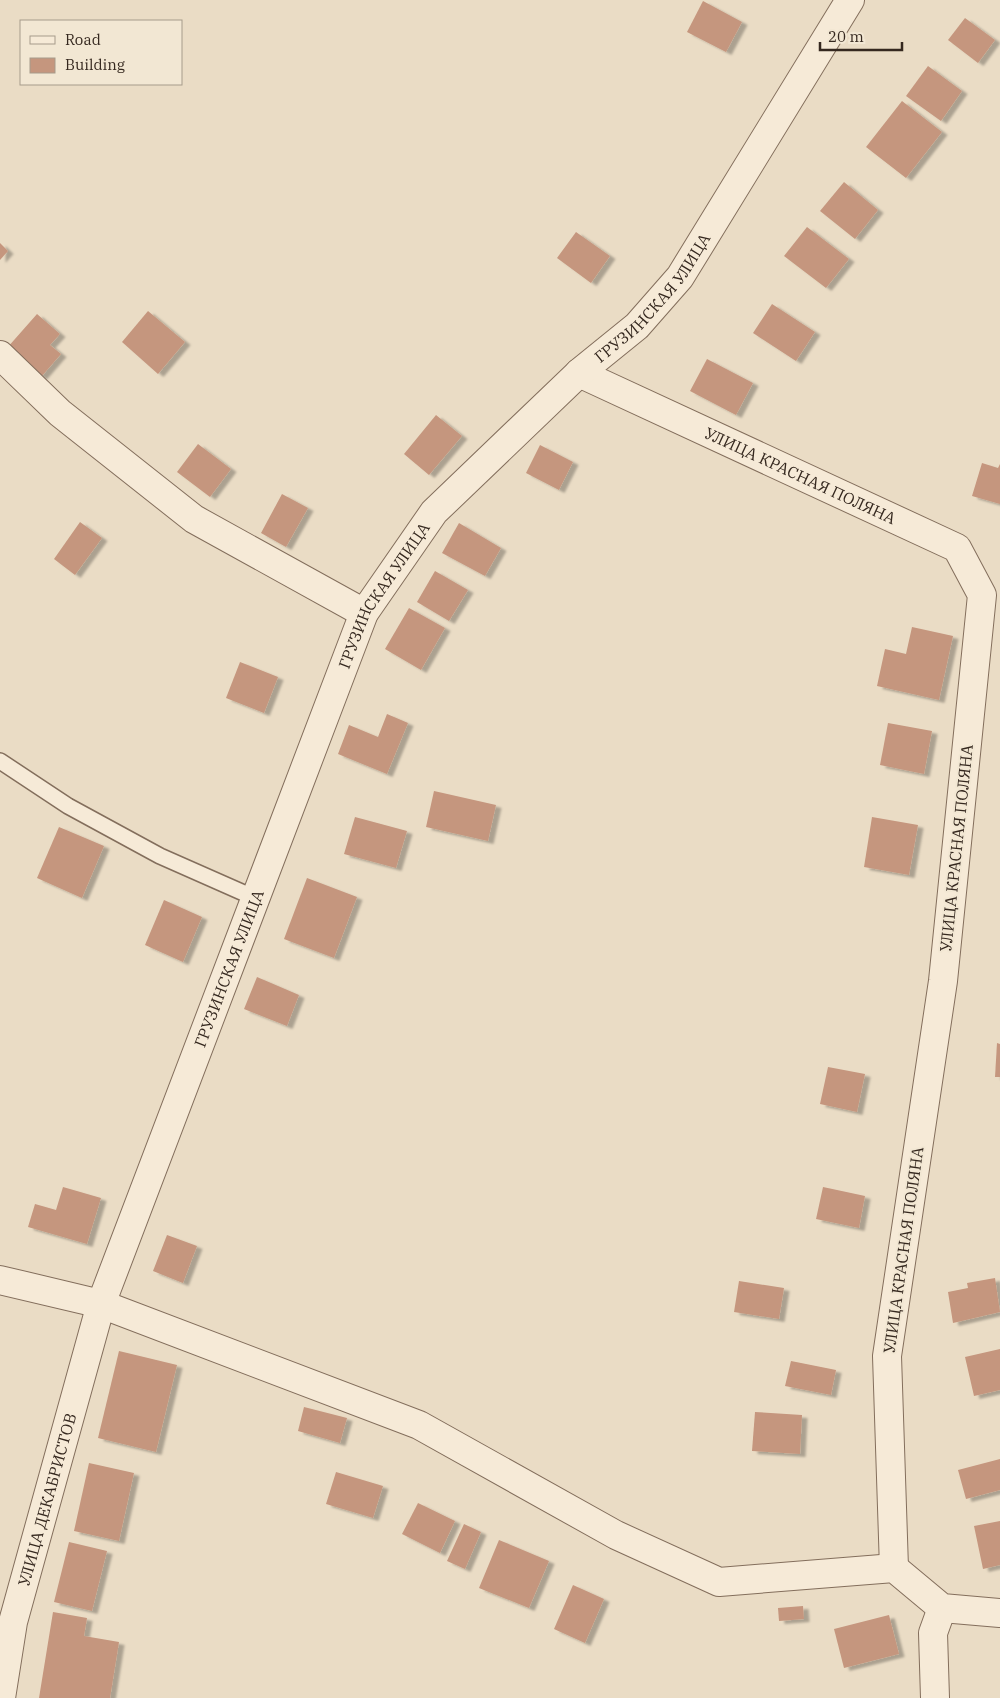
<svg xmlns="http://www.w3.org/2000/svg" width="1000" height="1698" font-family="'IBM Plex Serif',serif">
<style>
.building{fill:#c5967e;filter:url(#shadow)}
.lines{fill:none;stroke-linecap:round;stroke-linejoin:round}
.service-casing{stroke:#836e5c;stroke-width:18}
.minor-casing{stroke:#836e5c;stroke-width:30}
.tertiary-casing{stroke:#836e5c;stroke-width:30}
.service{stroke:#f6ead7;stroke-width:15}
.minor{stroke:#f6ead7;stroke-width:28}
.tertiary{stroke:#f6ead7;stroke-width:28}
.labels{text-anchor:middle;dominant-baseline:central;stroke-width:4;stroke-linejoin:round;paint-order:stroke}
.street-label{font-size:16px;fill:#35281f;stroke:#f2e7d3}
</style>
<defs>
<filter id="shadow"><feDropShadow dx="5.5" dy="3" stdDeviation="1" flood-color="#0004"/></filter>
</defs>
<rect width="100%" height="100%" fill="#eadcc5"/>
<g class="building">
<polygon points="703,1 742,22 726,52 687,32"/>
<polygon points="965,18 995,40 978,63 948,40"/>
<polygon points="928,66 962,91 941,121 906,96"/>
<polygon points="902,101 942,132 906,178 866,147"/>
<polygon points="844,182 878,210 855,239 820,211"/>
<polygon points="807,227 849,259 826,288 784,256"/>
<polygon points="576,232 610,256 591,283 557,258"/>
<polygon points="0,243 8,251 0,260"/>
<polygon points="772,304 815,332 796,361 753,333"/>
<polygon points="148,311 185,342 158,374 122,342"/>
<polygon points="37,314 60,334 50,345 61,354 41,377 7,348"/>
<polygon points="707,359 753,383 736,415 690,391"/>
<polygon points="436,415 462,436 429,475 404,454"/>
<polygon points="198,444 231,469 210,497 177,472"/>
<polygon points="540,445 573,462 559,490 526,473"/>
<polygon points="982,463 998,468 1000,464 1000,504 972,496"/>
<polygon points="282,494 308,508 286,547 261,533"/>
<polygon points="80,522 102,538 75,575 54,559"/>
<polygon points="459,523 501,548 485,576 442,553"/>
<polygon points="435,571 468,590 449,621 417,602"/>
<polygon points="409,608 445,628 421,670 385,649"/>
<polygon points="912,627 953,636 939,700 877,686 885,649 906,654"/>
<polygon points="240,662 278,677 264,713 226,698"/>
<polygon points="387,714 408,723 387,774 338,754 349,725 378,737"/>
<polygon points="888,723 932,731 924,774 880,765"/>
<polygon points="434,791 496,805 488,841 426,827"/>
<polygon points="355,817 407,831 396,868 344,854"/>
<polygon points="872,817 918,825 909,875 864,867"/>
<polygon points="59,827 104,846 82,898 37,878"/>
<polygon points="307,878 357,897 334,958 284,939"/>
<polygon points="164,900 202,917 183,962 145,945"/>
<polygon points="257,977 299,995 287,1026 244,1009"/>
<polygon points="997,1043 1000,1044 1000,1077 995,1077"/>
<polygon points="828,1067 865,1074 857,1112 820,1104"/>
<polygon points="63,1187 101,1198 87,1244 28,1227 35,1204 56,1210"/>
<polygon points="823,1187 865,1196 859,1228 816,1219"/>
<polygon points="167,1235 197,1246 183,1283 153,1271"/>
<polygon points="995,1278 1000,1312 953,1323 948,1292 968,1288 967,1283"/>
<polygon points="739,1281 784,1288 779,1319 734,1312"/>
<polygon points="1000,1349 1000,1390 974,1396 965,1357"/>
<polygon points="119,1351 177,1365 156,1452 98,1438"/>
<polygon points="791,1361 836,1370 831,1395 785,1386"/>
<polygon points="304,1407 347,1418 340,1443 298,1431"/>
<polygon points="755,1412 802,1415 800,1454 752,1451"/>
<polygon points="1000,1459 1000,1490 966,1499 958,1470"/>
<polygon points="89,1463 134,1473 119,1541 74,1531"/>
<polygon points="336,1472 383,1486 373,1518 326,1504"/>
<polygon points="418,1503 455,1521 440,1553 402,1534"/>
<polygon points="1000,1521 1000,1565 983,1569 974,1526"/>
<polygon points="464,1524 481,1532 465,1569 447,1561"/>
<polygon points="499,1540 549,1561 529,1608 479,1588"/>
<polygon points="69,1542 107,1551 92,1611 54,1602"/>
<polygon points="573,1585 604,1599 585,1643 554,1629"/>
<polygon points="803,1606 804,1619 779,1621 778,1608"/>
<polygon points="53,1612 87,1618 84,1636 119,1642 110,1698 39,1698"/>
<polygon points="889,1615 899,1654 844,1668 834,1629"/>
</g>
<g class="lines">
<defs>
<polyline id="service" points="0,761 68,806 160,856 255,898"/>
<g id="minor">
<polyline points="0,355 60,413 194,519 364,613"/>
<path id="s1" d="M 579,373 L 957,548 L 982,595 L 943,981 L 887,1356 L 894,1568"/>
<path id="s2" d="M 1,1698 L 13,1622 L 101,1304 L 364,613 L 434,512 L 579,373 L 637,326 L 680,277 L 850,0"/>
<polyline points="935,1698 933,1633 942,1608"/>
</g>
<polyline id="tertiary" points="0,1280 101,1304 419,1425 616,1535 719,1582 894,1568 942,1608 1000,1613"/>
</defs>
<use href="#service" class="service-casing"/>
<use href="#minor" class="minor-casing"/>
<use href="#tertiary" class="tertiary-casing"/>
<use href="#service" class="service"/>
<use href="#minor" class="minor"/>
<use href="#tertiary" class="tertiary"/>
</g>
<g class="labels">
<g class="street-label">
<text stroke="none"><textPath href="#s2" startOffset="1576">ГРУЗИНСКАЯ УЛИЦА</textPath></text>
<text stroke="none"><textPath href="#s1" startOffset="244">УЛИЦА КРАСНАЯ ПОЛЯНА</textPath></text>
<text stroke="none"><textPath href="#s2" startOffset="1171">ГРУЗИНСКАЯ УЛИЦА</textPath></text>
<text transform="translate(956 848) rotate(-84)">УЛИЦА КРАСНАЯ ПОЛЯНА</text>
<text stroke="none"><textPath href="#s2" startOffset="766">ГРУЗИНСКАЯ УЛИЦА</textPath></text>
<text transform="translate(903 1250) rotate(-82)">УЛИЦА КРАСНАЯ ПОЛЯНА</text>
<text stroke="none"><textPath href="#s2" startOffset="204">УЛИЦА ДЕКАБРИСТОВ</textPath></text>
</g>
</g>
<rect x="20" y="20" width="162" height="65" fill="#f2e7d3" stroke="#a69b8b"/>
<rect x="30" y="36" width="25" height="8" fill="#f6ead7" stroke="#a69b8b"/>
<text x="65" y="45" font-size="15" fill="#35281f">Road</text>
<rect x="30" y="58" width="25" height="15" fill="#c5967e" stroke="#a69b8b"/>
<text x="65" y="70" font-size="15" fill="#35281f">Building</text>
<path d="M820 42v8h82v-8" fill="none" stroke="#35281f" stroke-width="2.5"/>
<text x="828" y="42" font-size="15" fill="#35281f" stroke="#f2e7d3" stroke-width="4" paint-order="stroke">20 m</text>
</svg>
